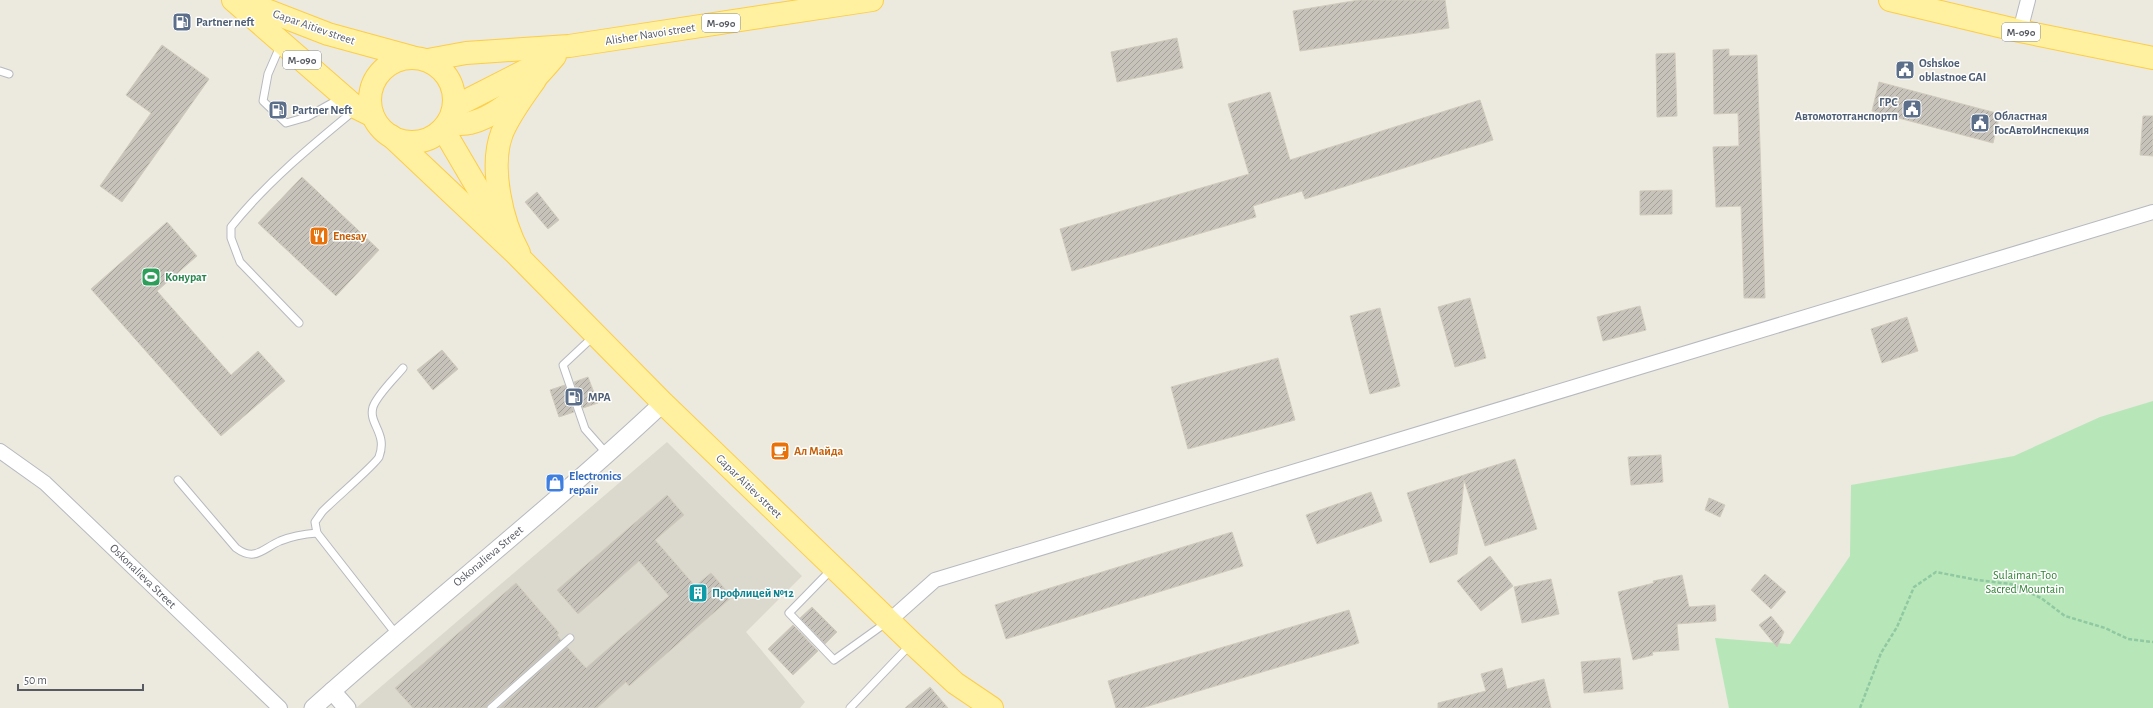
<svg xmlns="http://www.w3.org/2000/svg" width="2153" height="708" font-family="'Alegreya Sans',sans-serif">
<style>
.education{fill:#dbd8cd}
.park{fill:#b7e7b8}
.building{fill:url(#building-hatch);stroke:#d1cbbc}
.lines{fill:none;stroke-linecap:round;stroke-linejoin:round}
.service-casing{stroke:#b6b9bf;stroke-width:9}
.minor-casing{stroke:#b6b9bf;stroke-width:16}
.tertiary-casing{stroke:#b6b9bf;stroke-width:19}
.primary-casing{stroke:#fdcd46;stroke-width:24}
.path{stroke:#90c8a1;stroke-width:2.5;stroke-dasharray:4 2;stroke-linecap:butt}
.service{stroke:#fff;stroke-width:7}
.minor{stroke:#fff;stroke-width:14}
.tertiary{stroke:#fff;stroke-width:17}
.primary{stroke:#fff1a0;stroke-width:22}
.labels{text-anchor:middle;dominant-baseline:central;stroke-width:3;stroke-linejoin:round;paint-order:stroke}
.shield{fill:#fff;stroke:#898c90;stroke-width:1}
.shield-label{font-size:11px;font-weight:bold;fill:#575b61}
.service-label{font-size:12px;font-weight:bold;fill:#4e5e75;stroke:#fff;text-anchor:start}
.street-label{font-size:12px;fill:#575b61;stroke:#fff}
.food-label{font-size:12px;font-weight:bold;fill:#c56008;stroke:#fff;text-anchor:start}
.leisure-label{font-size:12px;font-weight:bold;fill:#27864d;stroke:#fff;text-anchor:start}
.shop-label{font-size:12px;font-weight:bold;fill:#366cbe;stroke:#fff;text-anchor:start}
.park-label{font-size:12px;fill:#2d8332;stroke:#fff}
.culture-label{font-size:12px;font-weight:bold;fill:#0d838f;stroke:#fff;text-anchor:start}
</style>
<defs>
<pattern id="building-hatch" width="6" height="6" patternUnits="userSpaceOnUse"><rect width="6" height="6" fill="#c7c3bb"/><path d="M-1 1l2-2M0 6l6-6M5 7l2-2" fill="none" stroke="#a4a19b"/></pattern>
</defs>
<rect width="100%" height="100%" fill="#ece9de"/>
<polygon class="education" points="667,442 802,576 746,632 805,702 800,708 356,708"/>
<polygon class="park" points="2153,401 2153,708 1729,708 1715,638 1790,644 1850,556 1851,485 2014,456 2100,417"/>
<g class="building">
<polygon points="1359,0 1445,0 1449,28 1300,51 1293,11"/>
<polygon points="1177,38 1183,68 1117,82 1111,52"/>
<polygon points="162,45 209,79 122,202 100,186 151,113 126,95"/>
<polygon points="1729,49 1729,56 1757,55 1765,298 1744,298 1741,206 1716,207 1713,147 1739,146 1738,113 1714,114 1713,50"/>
<polygon points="1675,53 1677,116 1657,117 1656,54"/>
<polygon points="1879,82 2000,114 1993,143 1872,111"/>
<polygon points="1270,92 1290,160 1480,100 1493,140 1305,199 1302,191 1253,206 1256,217 1072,271 1060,229 1249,174 1228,104"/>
<polygon points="2143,116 2153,116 2153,156 2140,155"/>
<polygon points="302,177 379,250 336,296 258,223"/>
<polygon points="1672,190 1672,214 1640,215 1640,191"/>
<polygon points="537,192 559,220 548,229 525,202"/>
<polygon points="167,222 197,256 157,291 231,375 258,351 285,381 221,436 91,289"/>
<polygon points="1470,298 1486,358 1455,367 1438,307"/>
<polygon points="1640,306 1646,330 1603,341 1597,317"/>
<polygon points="1380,308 1400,386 1370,394 1350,316"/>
<polygon points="1907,317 1918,351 1882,363 1871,329"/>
<polygon points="442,350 458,369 433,390 417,370"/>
<polygon points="1278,358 1295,420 1188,449 1171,387"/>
<polygon points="588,377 598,403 583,408 574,382"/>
<polygon points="565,385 574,412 559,417 550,390"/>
<polygon points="1661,455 1663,482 1631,485 1628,457"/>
<polygon points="1515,459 1537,529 1485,546 1464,480 1457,554 1430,563 1407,493"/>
<polygon points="1371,492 1382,521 1317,544 1306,515"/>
<polygon points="667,495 684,515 655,540 695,586 711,573 732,597 629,686 626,682 597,708 499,708 567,647 586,668 669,596 639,561 578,614 557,590"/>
<polygon points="1709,498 1725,505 1720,517 1705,510"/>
<polygon points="1232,532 1243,566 1006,639 995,605"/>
<polygon points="1490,556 1513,586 1481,611 1457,581"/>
<polygon points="1765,574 1786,592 1771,609 1751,590"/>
<polygon points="1682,575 1689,607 1715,605 1716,621 1677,624 1679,650 1652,652 1653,655 1633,660 1618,592 1654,583 1653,581"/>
<polygon points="1551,579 1559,614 1522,623 1514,587"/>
<polygon points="516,583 559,633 557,635 561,640 488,704 486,708 413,708 395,688"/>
<polygon points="812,607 837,632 825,644 800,618"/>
<polygon points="1349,610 1359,643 1142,708 1116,708 1108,681"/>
<polygon points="1771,616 1784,632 1777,647 1759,625"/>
<polygon points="793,625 818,651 793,675 768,649"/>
<polygon points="1620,658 1623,689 1584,693 1581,662"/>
<polygon points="1502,668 1507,689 1544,679 1551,708 1438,708 1438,703 1486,691 1481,674"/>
<polygon points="930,687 948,708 905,708"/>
</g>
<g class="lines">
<defs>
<g id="service">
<polyline points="281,44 268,74 263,101 286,123 307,117 341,98"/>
<polyline points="0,71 9,74"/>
<path d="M 299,323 L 240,262 L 231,238 L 231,227 C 266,183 312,145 356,109"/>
<polyline points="595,335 563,365 585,429 607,454"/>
<path d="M 178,480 L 236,548 C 255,562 262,549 280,541 C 292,536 304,534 317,533"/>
<polyline points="832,569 789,613 834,660 887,622"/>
<path d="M 396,634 L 317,533 L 315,522 L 322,512 C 331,502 375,465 379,457 C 388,433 368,424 373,407 C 377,395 395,378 403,368"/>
<polyline points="491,708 570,638"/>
<polyline points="850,708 910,645"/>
</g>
<g id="minor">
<polyline points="2020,31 2028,0"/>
<polyline points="0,451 45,483 280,708"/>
<polyline points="889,621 935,580 2153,212"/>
</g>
<g id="tertiary">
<polyline points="332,691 347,708"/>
<path d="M 313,708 C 428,605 550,509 663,403"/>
</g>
<g id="primary">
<polyline points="233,0 357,108 373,116"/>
<polyline points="1890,0 2020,31 2153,58"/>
<polyline points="243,1 328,34 412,57"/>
<circle cx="412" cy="100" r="42"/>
<polyline points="428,60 466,53 569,46 872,0"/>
<polyline points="454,107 542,62"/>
<path d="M 448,123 C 455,124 463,125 470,123 C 502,116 535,80 555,56"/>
<polyline points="443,129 501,228"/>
<polyline points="391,136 515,253 663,403 912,643 955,683 992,708"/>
<path d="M 519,253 C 502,222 489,167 502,133 C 510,114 523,97 535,80"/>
</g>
</defs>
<use href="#service" class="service-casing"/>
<use href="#minor" class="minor-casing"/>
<use href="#tertiary" class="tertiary-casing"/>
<use href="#primary" class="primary-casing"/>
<polyline class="path" points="1860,708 1881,653 1897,627 1914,587 1936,572 1977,580 2011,584 2041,598 2065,616 2105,628 2128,639 2153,642"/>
<use href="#service" class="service"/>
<use href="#minor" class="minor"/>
<use href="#tertiary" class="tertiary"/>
<use href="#primary" class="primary"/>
</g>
<defs>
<symbol id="fuel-square" viewBox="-11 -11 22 22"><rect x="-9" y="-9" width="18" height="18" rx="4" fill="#5c6f8a" stroke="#fff"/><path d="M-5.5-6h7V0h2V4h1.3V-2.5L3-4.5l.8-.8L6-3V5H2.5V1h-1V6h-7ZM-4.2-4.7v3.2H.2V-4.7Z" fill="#fff"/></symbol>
<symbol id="civic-square" viewBox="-11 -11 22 22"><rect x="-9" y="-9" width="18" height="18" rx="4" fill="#5c6f8a" stroke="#fff"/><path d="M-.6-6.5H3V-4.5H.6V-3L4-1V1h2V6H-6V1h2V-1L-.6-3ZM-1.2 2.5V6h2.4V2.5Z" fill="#fff"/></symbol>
<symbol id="restaurant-square" viewBox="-11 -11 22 22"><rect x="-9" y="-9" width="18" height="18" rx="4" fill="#e8710a" stroke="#fff"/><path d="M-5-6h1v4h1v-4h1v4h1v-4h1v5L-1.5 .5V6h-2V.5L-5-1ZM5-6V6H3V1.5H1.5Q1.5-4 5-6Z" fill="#fff"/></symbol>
<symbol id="stadium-square" viewBox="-11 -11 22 22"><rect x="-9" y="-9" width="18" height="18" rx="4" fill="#2e9e5b" stroke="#fff"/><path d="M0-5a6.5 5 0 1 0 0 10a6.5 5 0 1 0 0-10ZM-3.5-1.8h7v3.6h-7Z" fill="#fff"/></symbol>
<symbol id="cafe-square" viewBox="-11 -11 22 22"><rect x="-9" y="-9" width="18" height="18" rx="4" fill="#e8710a" stroke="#fff"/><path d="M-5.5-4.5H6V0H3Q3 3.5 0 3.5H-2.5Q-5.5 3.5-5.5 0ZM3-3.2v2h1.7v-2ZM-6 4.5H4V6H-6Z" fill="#fff"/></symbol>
<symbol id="shop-square" viewBox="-11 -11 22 22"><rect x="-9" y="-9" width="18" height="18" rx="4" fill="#3f7fe0" stroke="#fff"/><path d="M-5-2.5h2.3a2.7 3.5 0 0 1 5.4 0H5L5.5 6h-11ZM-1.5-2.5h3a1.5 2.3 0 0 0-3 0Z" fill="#fff"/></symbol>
<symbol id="building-square" viewBox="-11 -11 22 22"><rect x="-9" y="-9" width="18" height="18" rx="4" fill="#0f9aa8" stroke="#fff"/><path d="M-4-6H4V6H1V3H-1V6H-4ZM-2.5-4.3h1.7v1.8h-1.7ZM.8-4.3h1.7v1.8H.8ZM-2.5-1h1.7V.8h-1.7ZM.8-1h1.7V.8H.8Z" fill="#fff"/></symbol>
</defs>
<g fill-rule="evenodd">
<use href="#fuel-square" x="171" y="11" width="22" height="22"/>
<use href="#civic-square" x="1894" y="59" width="22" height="22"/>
<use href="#civic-square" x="1901" y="98" width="22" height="22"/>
<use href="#fuel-square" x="267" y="99" width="22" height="22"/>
<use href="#civic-square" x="1969" y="112" width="22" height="22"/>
<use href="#restaurant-square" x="308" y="225" width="22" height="22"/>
<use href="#stadium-square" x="140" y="266" width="22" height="22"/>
<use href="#fuel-square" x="563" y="386" width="22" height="22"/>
<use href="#cafe-square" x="769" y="440" width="22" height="22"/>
<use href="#shop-square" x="544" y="472" width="22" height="22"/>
<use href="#building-square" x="687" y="582" width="22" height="22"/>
</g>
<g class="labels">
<g class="shield">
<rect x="702" y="14" width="38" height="18" rx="3"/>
<rect x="2002" y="23" width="38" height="18" rx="3"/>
<rect x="283" y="51" width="38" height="18" rx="3"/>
</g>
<g class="shield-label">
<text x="721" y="23">М-090</text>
<text x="2021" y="32">М-090</text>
<text x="302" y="60">М-090</text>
</g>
<g class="service-label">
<text x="196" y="22">Partner neft</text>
<text x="1919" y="63">Oshskoe<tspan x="1919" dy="14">oblastnoe GAI</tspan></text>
<text x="1898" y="102" text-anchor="end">ГРС<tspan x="1898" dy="14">Автомототганспортп</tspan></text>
<text x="292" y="110">Partner Neft</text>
<text x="1994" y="116">Областная<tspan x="1994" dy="14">ГосАвтоИнспекция</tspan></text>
<text x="588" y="397">MPA</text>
</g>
<g class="street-label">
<text transform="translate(314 27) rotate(19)">Gapar Aitiev street</text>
<text transform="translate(650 34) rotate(-9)">Alisher Navoi street</text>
<text transform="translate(749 486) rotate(44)">Gapar Aitiev street</text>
<text transform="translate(488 556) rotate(-40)">Oskonalieva Street</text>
<text transform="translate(143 576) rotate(44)">Oskonalieva Street</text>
</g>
<g class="food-label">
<text x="333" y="236">Enesay</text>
<text x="794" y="451">Ал Майда</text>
</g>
<g class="leisure-label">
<text x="165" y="277">Конурат</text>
</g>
<g class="shop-label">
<text x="569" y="476">Electronics<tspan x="569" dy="14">repair</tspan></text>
</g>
<g class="park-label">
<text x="2025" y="575">Sulaiman-Too<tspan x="2025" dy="14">Sacred Mountain</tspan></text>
</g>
<g class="culture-label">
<text x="712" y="593">Профлицей №12</text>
</g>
</g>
<path d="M18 684v6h125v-6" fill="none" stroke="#575b61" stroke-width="2"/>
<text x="24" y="684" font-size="12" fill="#575b61" stroke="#ffffff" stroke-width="3" paint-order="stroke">50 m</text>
</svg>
